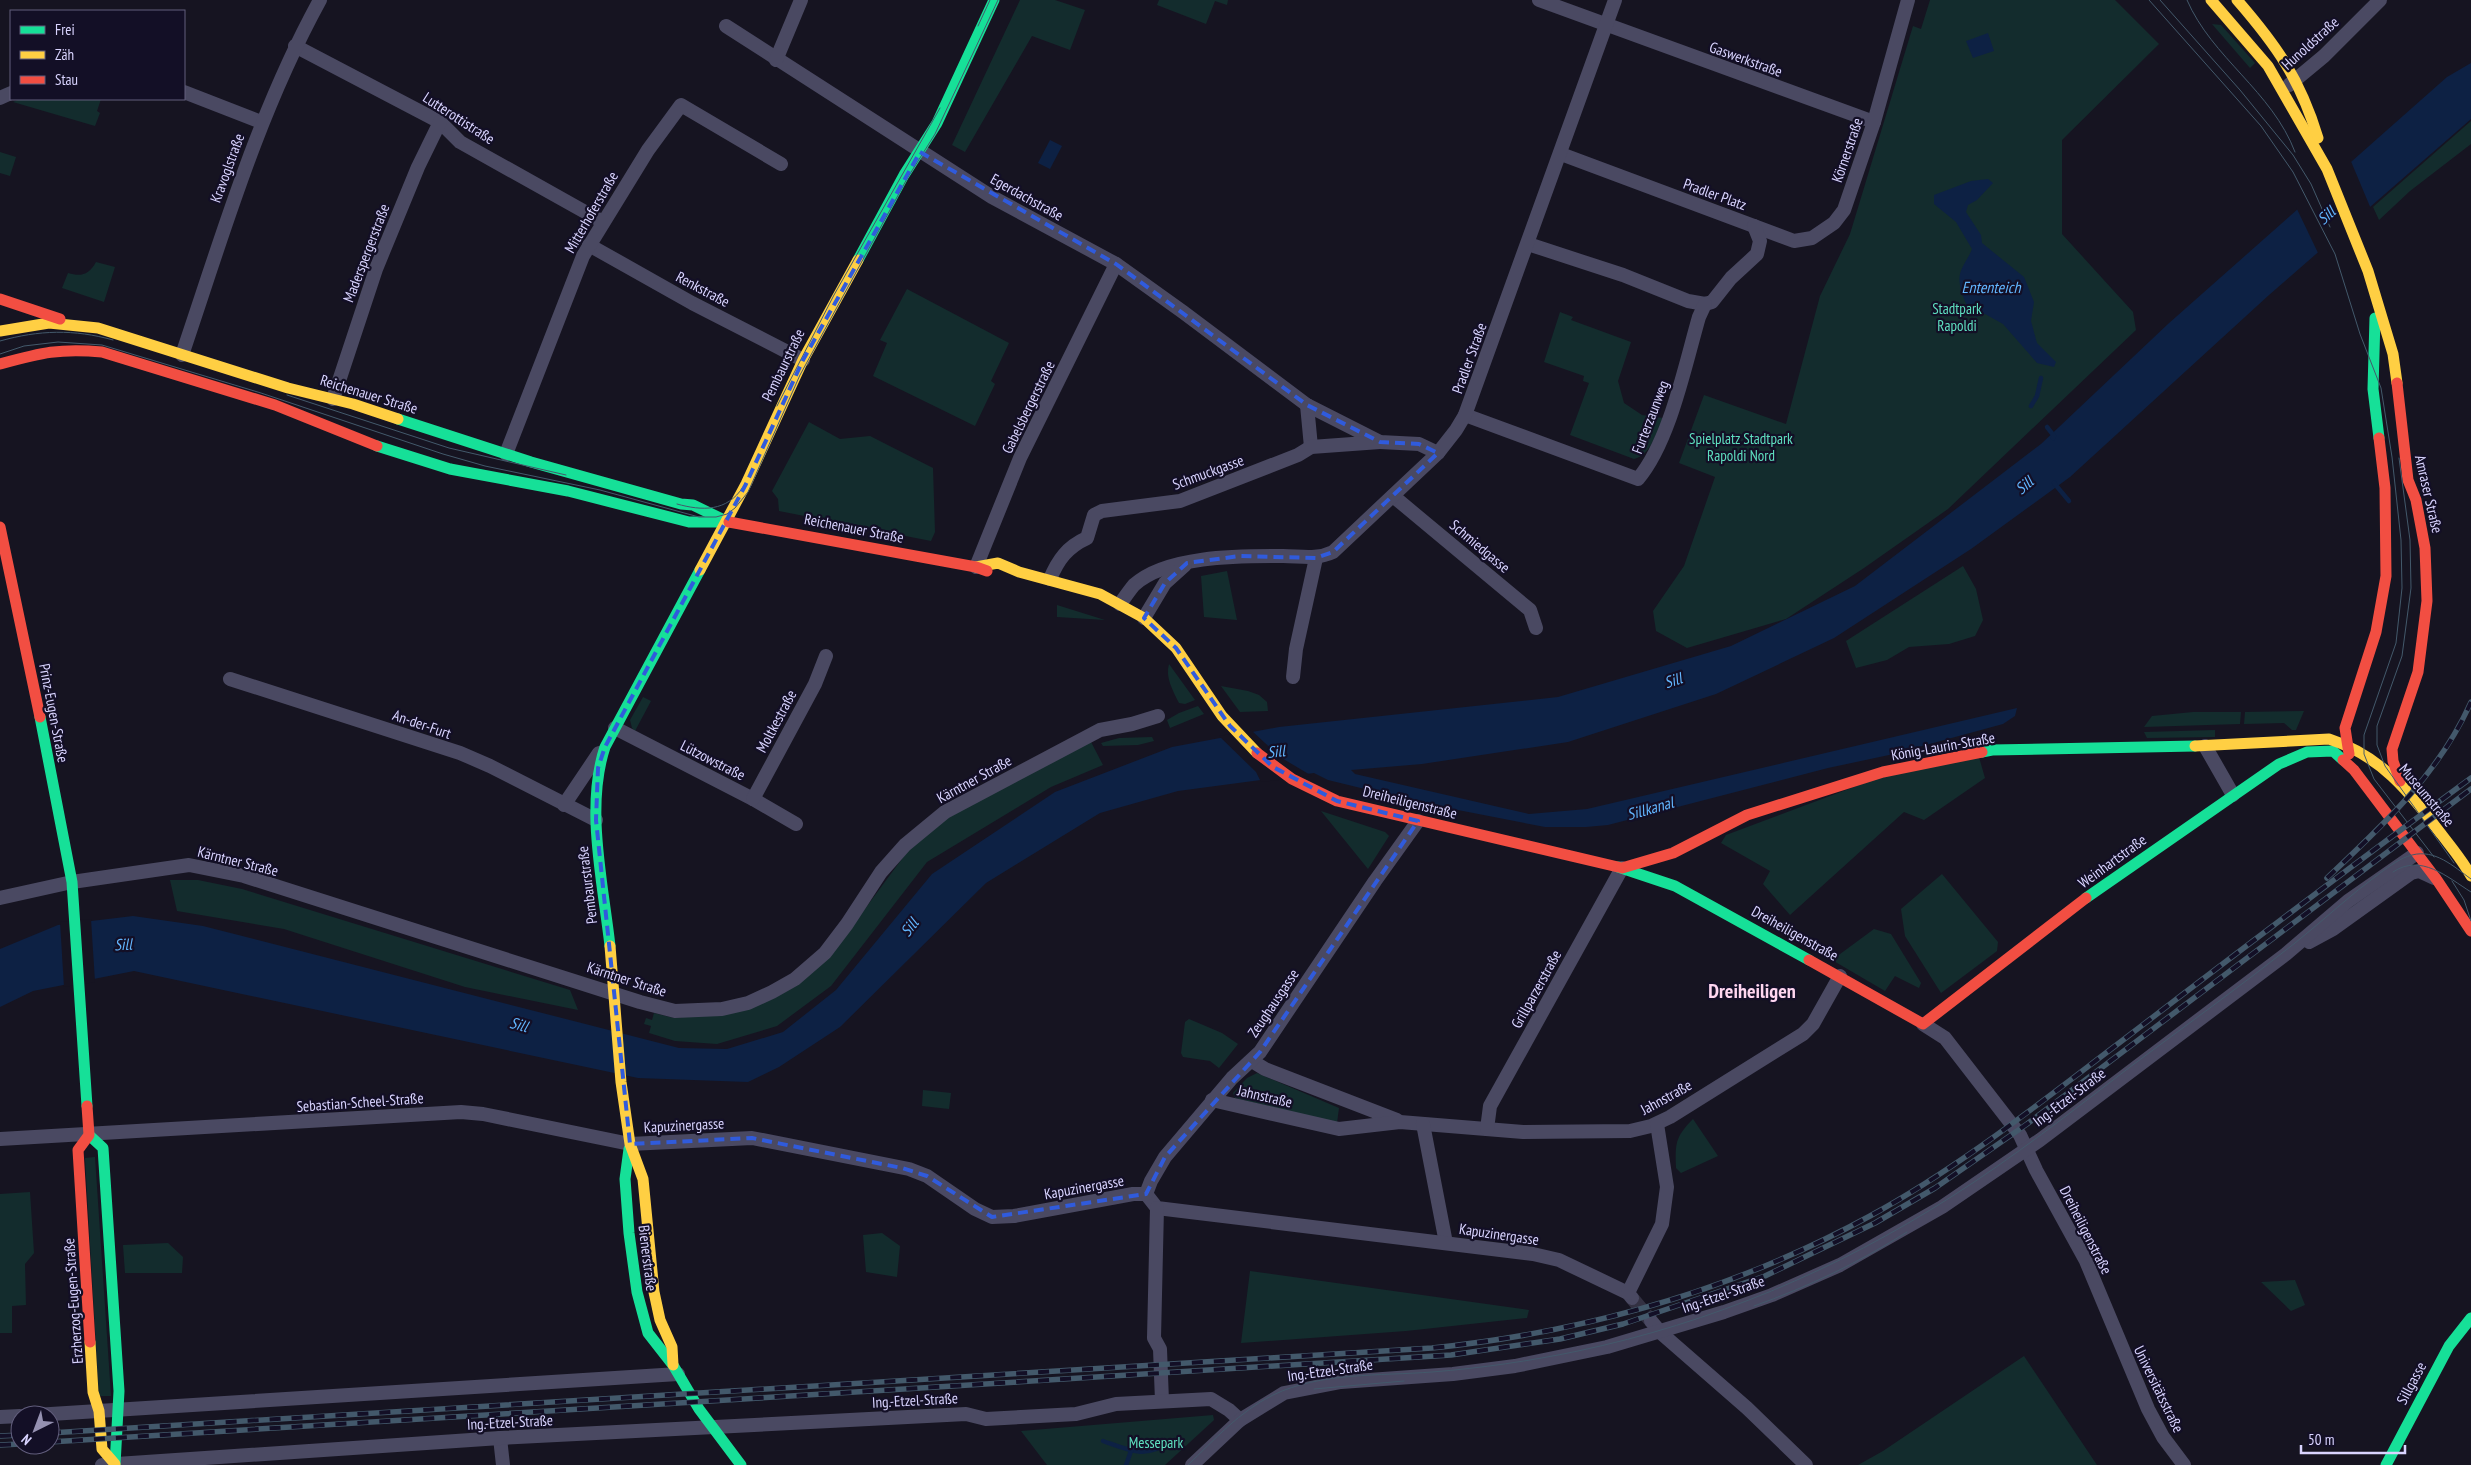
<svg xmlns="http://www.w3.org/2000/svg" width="2471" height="1465" font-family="'PT Sans Narrow',sans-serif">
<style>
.green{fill:#132c2d}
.water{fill:#0d2144}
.pier{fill:#161421}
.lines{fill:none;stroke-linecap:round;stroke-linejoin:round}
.stream{stroke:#0d2144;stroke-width:4.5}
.street-tunnel{stroke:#333142;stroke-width:14;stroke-dasharray:14 7;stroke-linecap:butt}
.street{stroke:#4a4962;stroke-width:14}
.fast{stroke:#16e098;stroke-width:11}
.slow{stroke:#ffcf43;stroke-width:11}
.jam{stroke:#f24e42;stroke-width:11}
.tram{stroke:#43596b;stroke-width:1}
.rail-casing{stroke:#43596b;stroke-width:5.5}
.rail{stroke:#130f26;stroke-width:4;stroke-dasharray:11;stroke-linecap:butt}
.marked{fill:none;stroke:#305bdc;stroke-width:4;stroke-dasharray:10 6;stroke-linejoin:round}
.labels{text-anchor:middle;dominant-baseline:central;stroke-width:4.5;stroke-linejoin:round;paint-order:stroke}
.street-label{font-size:15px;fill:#d9d4ff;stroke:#130f26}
.park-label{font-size:15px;fill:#5fe0c0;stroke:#130f26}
.water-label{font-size:16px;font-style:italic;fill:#62b6ff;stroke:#130f26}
.district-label{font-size:20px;font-weight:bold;fill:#ffd6f0;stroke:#130f26}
</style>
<rect width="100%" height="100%" fill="#161421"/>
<g class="green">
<polygon points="1020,0 1055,0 1085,10 1070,50 1032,36 965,152 952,145"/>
<polygon points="1159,0 1228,0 1227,5 1215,1 1206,24 1157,5"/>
<polygon points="1930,0 2115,0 2159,44 2062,140 2062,234 2133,312 2136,330 1948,509 1864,568 1786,619 1687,648 1656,631 1653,611 1684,566 1715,477 1679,463 1704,395 1786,424 1820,296 1850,234 1913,26 1921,29"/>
<polygon points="2212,24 2221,25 2255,63 2250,68"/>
<polygon points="20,99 101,99 97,111 100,113 95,126 13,102"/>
<polygon points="2471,121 2471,144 2410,191 2379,220 2373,207"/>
<polygon points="0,152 16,157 10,176 0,173"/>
<path d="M 96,262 L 115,267 L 104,302 L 62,288 L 68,273 C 81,277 89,275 96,262 Z"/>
<polygon points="907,289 1009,343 991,381 995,384 975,426 873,376 887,343 880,340"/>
<path d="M 1560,312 L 1573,317 L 1571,320 L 1631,342 L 1618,381 L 1624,403 L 1642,415 L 1663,418 C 1656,433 1651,455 1634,459 L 1570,435 L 1589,383 L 1583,381 L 1584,376 L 1544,362 Z"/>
<polygon points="809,422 840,439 870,436 933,468 935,532 931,541 779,511 778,499 772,491"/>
<polygon points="1963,566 1976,589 1983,620 1975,636 1949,644 1909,647 1887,660 1856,668 1846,641"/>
<polygon points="1227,571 1237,620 1204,617 1201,576"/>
<polygon points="1057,605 1105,620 1057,617"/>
<path d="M 1169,664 L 1195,700 L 1185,704 L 1179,703 C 1173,691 1165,677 1169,664 Z"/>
<polygon points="1221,686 1248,691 1259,695 1267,702 1268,711 1240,712"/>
<polygon points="643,697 651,701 635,731 632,728 630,720"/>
<polygon points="1198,706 1204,714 1170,728 1167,720 1179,713"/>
<polygon points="2304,711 2296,730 2292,730 2284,723 2244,724 2245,712"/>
<polygon points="2193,712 2241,712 2240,724 2144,727 2152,716"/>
<polygon points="2215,730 2215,737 2147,738 2144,732"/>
<polygon points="1152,737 1154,741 1138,745 1103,746 1101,743 1119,738"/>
<polygon points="1090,740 1103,765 1051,787 927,862 831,986 777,1026 717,1044 675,1041 649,1033 651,1026 644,1024 646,1018 652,1020 654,1013 674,1018 723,1013 830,956 910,848 942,819"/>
<polygon points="1979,757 1985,778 1924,820 1904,812 1790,915 1763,884 1770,871 1721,843 1726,835 1878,778"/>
<polygon points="1321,811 1385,832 1389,836 1368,869"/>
<polygon points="1942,874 1998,942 1997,951 1941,993 1905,936 1901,909"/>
<polygon points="170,880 198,880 242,889 570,990 578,1010 465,987 284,929 177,911"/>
<polygon points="1874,929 1891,934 1921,983 1919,988 1895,976 1885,991 1832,960"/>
<polygon points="1189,1019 1222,1033 1238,1044 1219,1068 1210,1061 1183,1057 1181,1053 1185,1022"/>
<polygon points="1257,1073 1339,1108 1337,1123 1235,1098 1233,1093 1247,1078"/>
<polygon points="923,1090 951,1093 949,1109 922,1106"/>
<path d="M 1693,1119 L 1718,1156 L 1681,1173 L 1676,1168 C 1675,1144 1675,1137 1693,1119 Z"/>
<polygon points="95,1157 111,1396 99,1396 85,1158"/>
<polygon points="30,1192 34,1253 25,1264 26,1305 12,1306 12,1333 0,1333 0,1194"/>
<polygon points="882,1233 900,1246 897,1277 866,1272 863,1235"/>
<polygon points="168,1243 183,1257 182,1273 125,1273 123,1245"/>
<polygon points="1250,1271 1529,1310 1527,1318 1406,1331 1241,1343"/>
<polygon points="2295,1280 2305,1305 2291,1311 2261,1282"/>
<polygon points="2024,1356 2097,1465 1858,1465 1883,1451"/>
<polygon points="1213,1415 1214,1420 1165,1465 1047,1465 1021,1431"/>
</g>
<g class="water">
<polygon points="1988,33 1994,51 1973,58 1966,41"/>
<polygon points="2471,63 2471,119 2269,295 2070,477 1971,549 1834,638 1716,694 1568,742 1422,764 1351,770 1355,774 1529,814 1587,809 2017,708 2015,716 2003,724 1889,755 1828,768 1608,825 1586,827 1545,827 1422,803 1328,780 1314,773 1178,791 1100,813 986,883 840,1027 779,1067 748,1082 638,1078 134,971 33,991 0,1007 0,949 58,925 133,916 203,926 679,1048 727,1049 783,1032 836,990 932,874 1055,792 1172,747 1279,727 1558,697 1731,646 1855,586 2041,444 2168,324 2447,77"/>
<polygon points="1050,140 1062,146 1050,169 1038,163"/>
<path d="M 1988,179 L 1993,183 L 1977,200 L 1968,205 L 1966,212 L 1981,235 L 1982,243 L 2024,277 L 2034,302 L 2031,321 L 2037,343 L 2056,362 L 2054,367 L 2037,363 L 2003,324 L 1985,314 L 1976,317 C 1967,310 1957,286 1960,274 C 1962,266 1969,257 1972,249 L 1956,222 L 1934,204 L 1934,195 L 1971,181 Z"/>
</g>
<g class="pier">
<polygon points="2350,159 2371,209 2319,255 2296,207"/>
<polygon points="1251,730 1280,757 1312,776 1261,782 1256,772 1219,736"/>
<polygon points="91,919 95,982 64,987 60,922"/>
</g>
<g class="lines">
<g class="stream">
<polyline points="2031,406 2037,396 2041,378"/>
<polyline points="2047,427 2054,436 2053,438"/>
<polyline points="2054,483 2069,501"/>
<path d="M 1103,1441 C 1131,1451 1145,1459 1172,1441"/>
<polyline points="1126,1465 1131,1451"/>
</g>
<polyline class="street-tunnel" points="1632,1298 1651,1321"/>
<g class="street">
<polyline points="1539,0 1874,122"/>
<polyline points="726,26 992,197 1116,264 1183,312 1307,405 1380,442 1419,444 1438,453"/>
<polyline points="295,46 440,122 460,142 603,222"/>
<polyline points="776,60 801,0"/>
<polyline points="2289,85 2324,56 2380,0"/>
<polyline points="184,92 261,122"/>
<polyline points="0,98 11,93"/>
<polyline points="1561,154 1794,241 1812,238 1834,223 1844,210 1874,122 1908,0"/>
<polyline points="1528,244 1623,275 1688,301 1705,304 1712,302 1731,278 1757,254 1760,241 1754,226"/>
<polyline points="589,245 692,303 803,360"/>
<path d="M 182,355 C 223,234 258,113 320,0"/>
<polyline points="333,399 376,269 418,167 440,122"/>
<polyline points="1307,405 1311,447"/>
<path d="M 1465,415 L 1638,479 C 1670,441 1685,365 1699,317 L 1705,304"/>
<polyline points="506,454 583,256 648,150 681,105 781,164"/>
<polyline points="1393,496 1530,610 1536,628"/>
<polyline points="976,567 1020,458 1116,264"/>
<path d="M 1050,579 C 1058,560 1067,547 1087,538 L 1094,515 L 1102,511 L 1180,501 L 1298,455 L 1311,447 L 1380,442"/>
<path d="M 1120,604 C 1125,597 1129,591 1134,585 C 1167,555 1241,556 1283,556 C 1301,556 1316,560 1333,552 L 1438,453 L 1456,430 L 1465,415 L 1615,0"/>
<polyline points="1144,618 1165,583 1185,565"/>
<polyline points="1293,677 1296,649 1316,558"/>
<polyline points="230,679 460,753 490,766 596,820"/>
<polyline points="615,728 753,799 796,824"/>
<polyline points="2205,746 2233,795"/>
<polyline points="753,799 815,684 826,656"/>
<polyline points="564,805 599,753"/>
<polyline points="0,898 72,882 189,865 244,876 640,1002 675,1011 722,1009 748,1003 772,992 795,979 825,953 847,924 881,872 905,845 945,812 1100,730 1132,724 1158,716"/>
<polyline points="2309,942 2333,929 2411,873 2419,871 2434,878"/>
<polyline points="1923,1024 1945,1038 2020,1135 2036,1170 2086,1261 2148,1409 2163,1437 2184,1465"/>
<polyline points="1252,1061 1265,1069 1397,1120"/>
<polyline points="1212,1100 1339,1129 1400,1122 1523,1132 1630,1131 1651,1126 1670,1117 1803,1034 1813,1024 1840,976"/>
<polyline points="1423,1124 1446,1243"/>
<polyline points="1487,1129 1490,1106 1622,868"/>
<polyline points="0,1139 461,1112 483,1114 630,1144 752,1138 909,1169 927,1176 975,1209 992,1217 1014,1216 1133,1194 1146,1194 1157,1208 1533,1254 1559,1260 1628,1293 1632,1298"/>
<polyline points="1146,1194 1151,1181 1165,1157 1232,1078 1260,1052 1375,881 1418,821"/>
<polyline points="1157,1208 1154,1338 1160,1349 1162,1401"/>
<polyline points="1628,1293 1662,1224 1667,1187 1657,1124"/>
<polyline points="1651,1321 1661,1333 1747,1408 1806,1465"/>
<polyline points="35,1415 678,1374"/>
<polyline points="0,1417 20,1416"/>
<polyline points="500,1438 503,1465"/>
<polyline points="102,1465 500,1438 966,1414 986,1419 1076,1414 1116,1404 1211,1399 1229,1410 1240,1420"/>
<polyline points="1192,1465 1240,1420 1284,1393 1341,1382 1453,1374 1515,1366 1607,1347 1724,1312 1772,1295 1840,1265 1942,1207 2040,1140 2286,954 2348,901 2417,853"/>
</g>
<g class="fast">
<polyline points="858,260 904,175 937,123 994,0"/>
<polyline points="2375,318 2373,389 2379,438"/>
<polyline points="398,419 531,462 681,504 693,505 722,519"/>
<polyline points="377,446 450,469 568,491 689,522 729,522"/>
<polyline points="40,717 72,882 87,1106"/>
<polyline points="1982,752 1992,750 2195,746"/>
<polyline points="1618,867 1675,886 1809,960"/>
<polyline points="2086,898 2279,764 2307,752 2333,751 2343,760"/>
<path d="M 610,946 C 603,883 585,807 605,747 L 700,570"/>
<polyline points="89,1135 103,1148 119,1391 115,1465"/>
<polyline points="629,1149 625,1179 629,1233 637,1292 648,1333 673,1365 699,1409 741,1465"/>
<polyline points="2386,1465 2449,1346 2471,1318"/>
</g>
<g class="slow">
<polyline points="2211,0 2268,66 2327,169 2368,271 2393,354 2397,383"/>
<path d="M 2237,0 C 2277,46 2300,79 2318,138"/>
<polyline points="0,331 49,323 98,328 288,388 353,404 398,419"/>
<polyline points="976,567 998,563 1019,572 1100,594 1144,618 1176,648 1222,716 1257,753"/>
<polyline points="700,570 746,484 803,360 858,260"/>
<path d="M 2195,746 L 2329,739 C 2382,756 2409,792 2442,835 C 2452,848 2463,861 2471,876"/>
<polyline points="610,946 621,1082 630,1144 643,1179 654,1292 660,1320 672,1347 673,1365"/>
<polyline points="90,1342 93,1392 99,1411 102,1449 115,1464"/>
</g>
<g class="jam">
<polyline points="0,299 60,319"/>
<path d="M 0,364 C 41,353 59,348 102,352 L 275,405 L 377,446"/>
<polyline points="2397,383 2408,480 2416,500 2425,548 2427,601 2418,672 2392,749 2393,761 2400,781"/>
<polyline points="729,522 976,567 987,571"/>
<polyline points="0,527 40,717"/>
<polyline points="1257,753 1292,779 1337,801 1618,867"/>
<polyline points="2349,754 2345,728 2376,632 2386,576 2385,488 2379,438"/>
<polyline points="2343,760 2354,770 2437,880 2471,931"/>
<polyline points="1622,868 1673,853 1747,815 1883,772 1982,752"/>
<polyline points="1809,960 1923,1024 2086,898"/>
<polyline points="87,1106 89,1135 78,1150 90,1342"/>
</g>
<g class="tram">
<polyline points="2149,0 2261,126 2293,172 2335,254 2360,334 2381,388 2392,457 2401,540 2402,588 2396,643 2364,735 2364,754 2374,779 2434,857"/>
<polyline points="2160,0 2240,90 2293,155 2311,184 2330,227"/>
<path d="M 2187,0 C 2212,58 2272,91 2295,152"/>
<polyline points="978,26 990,0"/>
<path d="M 0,341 C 39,330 74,329 113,340"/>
<polyline points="0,354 24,346 58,342 102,345 261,393 443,454 485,466 600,490 699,517 716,517 727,514 735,508 748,492 800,375 908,177 935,134 998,0"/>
<polyline points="287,395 449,448 566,475"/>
<polyline points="777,406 834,295 940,108"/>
<polyline points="2399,458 2410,540 2411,588 2402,656 2377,726 2377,745 2385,766 2454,863"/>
<path d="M 677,504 C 702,511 727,512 743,487"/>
<path d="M 2393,872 C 2421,853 2447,877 2471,892"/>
<polyline points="2452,881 2464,900 2471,921"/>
<path d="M 1754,1306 C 1808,1287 1860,1262 1907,1232"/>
<polyline points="1314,1389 1404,1381"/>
<path d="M 1188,1465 C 1214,1440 1240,1411 1273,1395 C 1321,1372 1380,1376 1432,1372 C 1482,1368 1530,1361 1578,1351 C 1711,1323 1837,1270 1951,1197 C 2013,1158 2071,1112 2130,1067 C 2185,1026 2241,986 2295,943 C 2324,920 2350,895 2380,873 C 2390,866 2400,858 2412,855 C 2435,849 2453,866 2471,879"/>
</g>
<defs>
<g id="rail">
<path d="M 2327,878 C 2383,825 2439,774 2471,702"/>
<path d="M 50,1433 L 1432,1348 C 1586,1332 1734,1290 1870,1216 C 1960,1167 2041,1102 2123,1040 C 2238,952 2354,864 2471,778"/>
<polyline points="0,1436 20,1435"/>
<polyline points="50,1442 1451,1355 1560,1339 1623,1324 1765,1276 1875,1223 1935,1188 2027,1124 2471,789"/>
<polyline points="0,1445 20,1444"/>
</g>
</defs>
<use href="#rail" class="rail-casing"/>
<use href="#rail" class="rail"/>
</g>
<path class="marked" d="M 920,152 L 1116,264 L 1307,405 L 1380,442 L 1419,444 L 1438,453 L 1333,552 L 1316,558 L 1240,556 L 1187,563 L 1165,583 L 1144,618 L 1176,648 L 1230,726 L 1273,767 L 1337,801 L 1418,821 L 1260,1052 L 1165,1157 L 1146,1194 L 992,1217 L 927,1176 L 902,1168 L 752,1138 L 630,1144 L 596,820 L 598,768 L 605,747 L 746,484 L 803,360 Z"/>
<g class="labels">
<g class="street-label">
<text transform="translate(2310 43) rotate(-42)">Hunoldstraße</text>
<text transform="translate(1746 59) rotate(20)">Gaswerkstraße</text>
<text transform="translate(459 118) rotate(33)">Lutterottistraße</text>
<text transform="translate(1847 150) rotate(-71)">Körnerstraße</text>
<text transform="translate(227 168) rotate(-70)">Kravoglstraße</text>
<text transform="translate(1715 194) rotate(20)">Pradler Platz</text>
<text transform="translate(1027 197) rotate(29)">Egerdachstraße</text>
<text transform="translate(591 212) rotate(-60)">Mitterhoferstraße</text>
<text transform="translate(366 253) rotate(-69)">Maderspergerstraße</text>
<text transform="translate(703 289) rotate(28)">Renkstraße</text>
<text transform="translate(1469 358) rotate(-70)">Pradler Straße</text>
<text transform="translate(783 365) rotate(-64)">Pembaurstraße</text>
<text transform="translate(369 394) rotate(17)">Reichenauer Straße</text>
<text transform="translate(1028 407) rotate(-64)">Gabelsbergerstraße</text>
<text transform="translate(1650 417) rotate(-69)">Furterzaunweg</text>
<text transform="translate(1208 472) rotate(-20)">Schmuckgasse</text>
<text transform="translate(2429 494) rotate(77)">Amraser Straße</text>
<text transform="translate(854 528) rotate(11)">Reichenauer Straße</text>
<text transform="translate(1480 546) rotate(40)">Schmiedgasse</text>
<text transform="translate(54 713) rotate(79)">Prinz-Eugen-Straße</text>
<text transform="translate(776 721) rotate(-62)">Moltkestraße</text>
<text transform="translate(422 724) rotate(19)">An-der-Furt</text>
<text transform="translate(1943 746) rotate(-10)">König-Laurin-Straße</text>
<text transform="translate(713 760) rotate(27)">Lützowstraße</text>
<text transform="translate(974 779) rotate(-29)">Kärntner Straße</text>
<text transform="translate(2427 795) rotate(50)">Museumstraße</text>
<text transform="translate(1410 802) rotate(14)">Dreiheiligenstraße</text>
<text transform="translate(238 861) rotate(14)">Kärntner Straße</text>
<text transform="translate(2112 861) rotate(-36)">Weinhartstraße</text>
<text transform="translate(587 885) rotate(-97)">Pembaurstraße</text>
<text transform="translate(1795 933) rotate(29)">Dreiheiligenstraße</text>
<text transform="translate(627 979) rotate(18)">Kärntner Straße</text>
<text transform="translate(1536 989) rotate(-61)">Grillparzerstraße</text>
<text transform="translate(1273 1003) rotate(-56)">Zeughausgasse</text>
<text transform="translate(1265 1096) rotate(13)">Jahnstraße</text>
<text transform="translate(1666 1097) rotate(-29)">Jahnstraße</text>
<text transform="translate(2069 1097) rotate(-37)">Ing.-Etzel-Straße</text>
<text transform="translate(360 1102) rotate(-4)">Sebastian-Scheel-Straße</text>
<text transform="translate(684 1125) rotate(-3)">Kapuzinergasse</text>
<text transform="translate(1084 1187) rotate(-10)">Kapuzinergasse</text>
<text transform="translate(2086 1230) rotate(63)">Dreiheiligenstraße</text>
<text transform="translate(1499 1234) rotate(8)">Kapuzinergasse</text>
<text transform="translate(648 1258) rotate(83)">Bienerstraße</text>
<text transform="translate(1723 1294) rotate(-19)">Ing.-Etzel-Straße</text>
<text transform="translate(73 1301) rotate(-94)">Erzherzog-Eugen-Straße</text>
<text transform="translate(1330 1370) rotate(-8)">Ing.-Etzel-Straße</text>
<text transform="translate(2411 1383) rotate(-62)">Sillgasse</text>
<text transform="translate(2159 1389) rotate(64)">Universitätsstraße</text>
<text transform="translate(915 1400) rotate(-3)">Ing.-Etzel-Straße</text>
<text transform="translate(510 1422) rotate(-3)">Ing.-Etzel-Straße</text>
</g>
<g class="park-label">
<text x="1957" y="308">Stadtpark<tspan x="1957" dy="17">Rapoldi</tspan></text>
<text x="1741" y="438">Spielplatz Stadtpark<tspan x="1741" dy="17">Rapoldi Nord</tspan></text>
<text x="1156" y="1442">Messepark</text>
</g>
<g class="water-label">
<text transform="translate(2326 215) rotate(-42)">Sill</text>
<text x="1991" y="287">Ententeich</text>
<text transform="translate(2024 485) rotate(-41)">Sill</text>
<text transform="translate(1673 680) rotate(-19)">Sill</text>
<text transform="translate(1276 751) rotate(-6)">Sill</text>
<text transform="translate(1650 808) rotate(-16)">Sillkanal</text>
<text transform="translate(909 927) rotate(-53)">Sill</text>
<text transform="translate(123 944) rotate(-3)">Sill</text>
<text transform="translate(519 1024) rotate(15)">Sill</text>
</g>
<g class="district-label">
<text x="1752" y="991">Dreiheiligen</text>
</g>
</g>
<rect x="10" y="10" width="175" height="90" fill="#130f26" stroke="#625e7d"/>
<rect x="20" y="26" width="25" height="8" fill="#16e098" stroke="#625e7d"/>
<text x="55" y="35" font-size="15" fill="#d9d4ff">Frei</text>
<rect x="20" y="51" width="25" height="8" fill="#ffcf43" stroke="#625e7d"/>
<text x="55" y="60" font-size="15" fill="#d9d4ff">Zäh</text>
<rect x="20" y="76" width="25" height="8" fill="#f24e42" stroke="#625e7d"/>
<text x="55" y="85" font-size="15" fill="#d9d4ff">Stau</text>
<g transform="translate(35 1430) rotate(222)"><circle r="24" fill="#130f26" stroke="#625e7d"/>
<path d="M0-4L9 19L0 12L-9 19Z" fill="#9591b1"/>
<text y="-8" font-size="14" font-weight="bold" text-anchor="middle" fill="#d9d4ff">N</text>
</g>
<path d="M2301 1445v8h104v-8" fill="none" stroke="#d9d4ff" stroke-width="2.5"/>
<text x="2308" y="1445" font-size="15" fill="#d9d4ff" stroke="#130f26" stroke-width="4" paint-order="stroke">50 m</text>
</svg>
